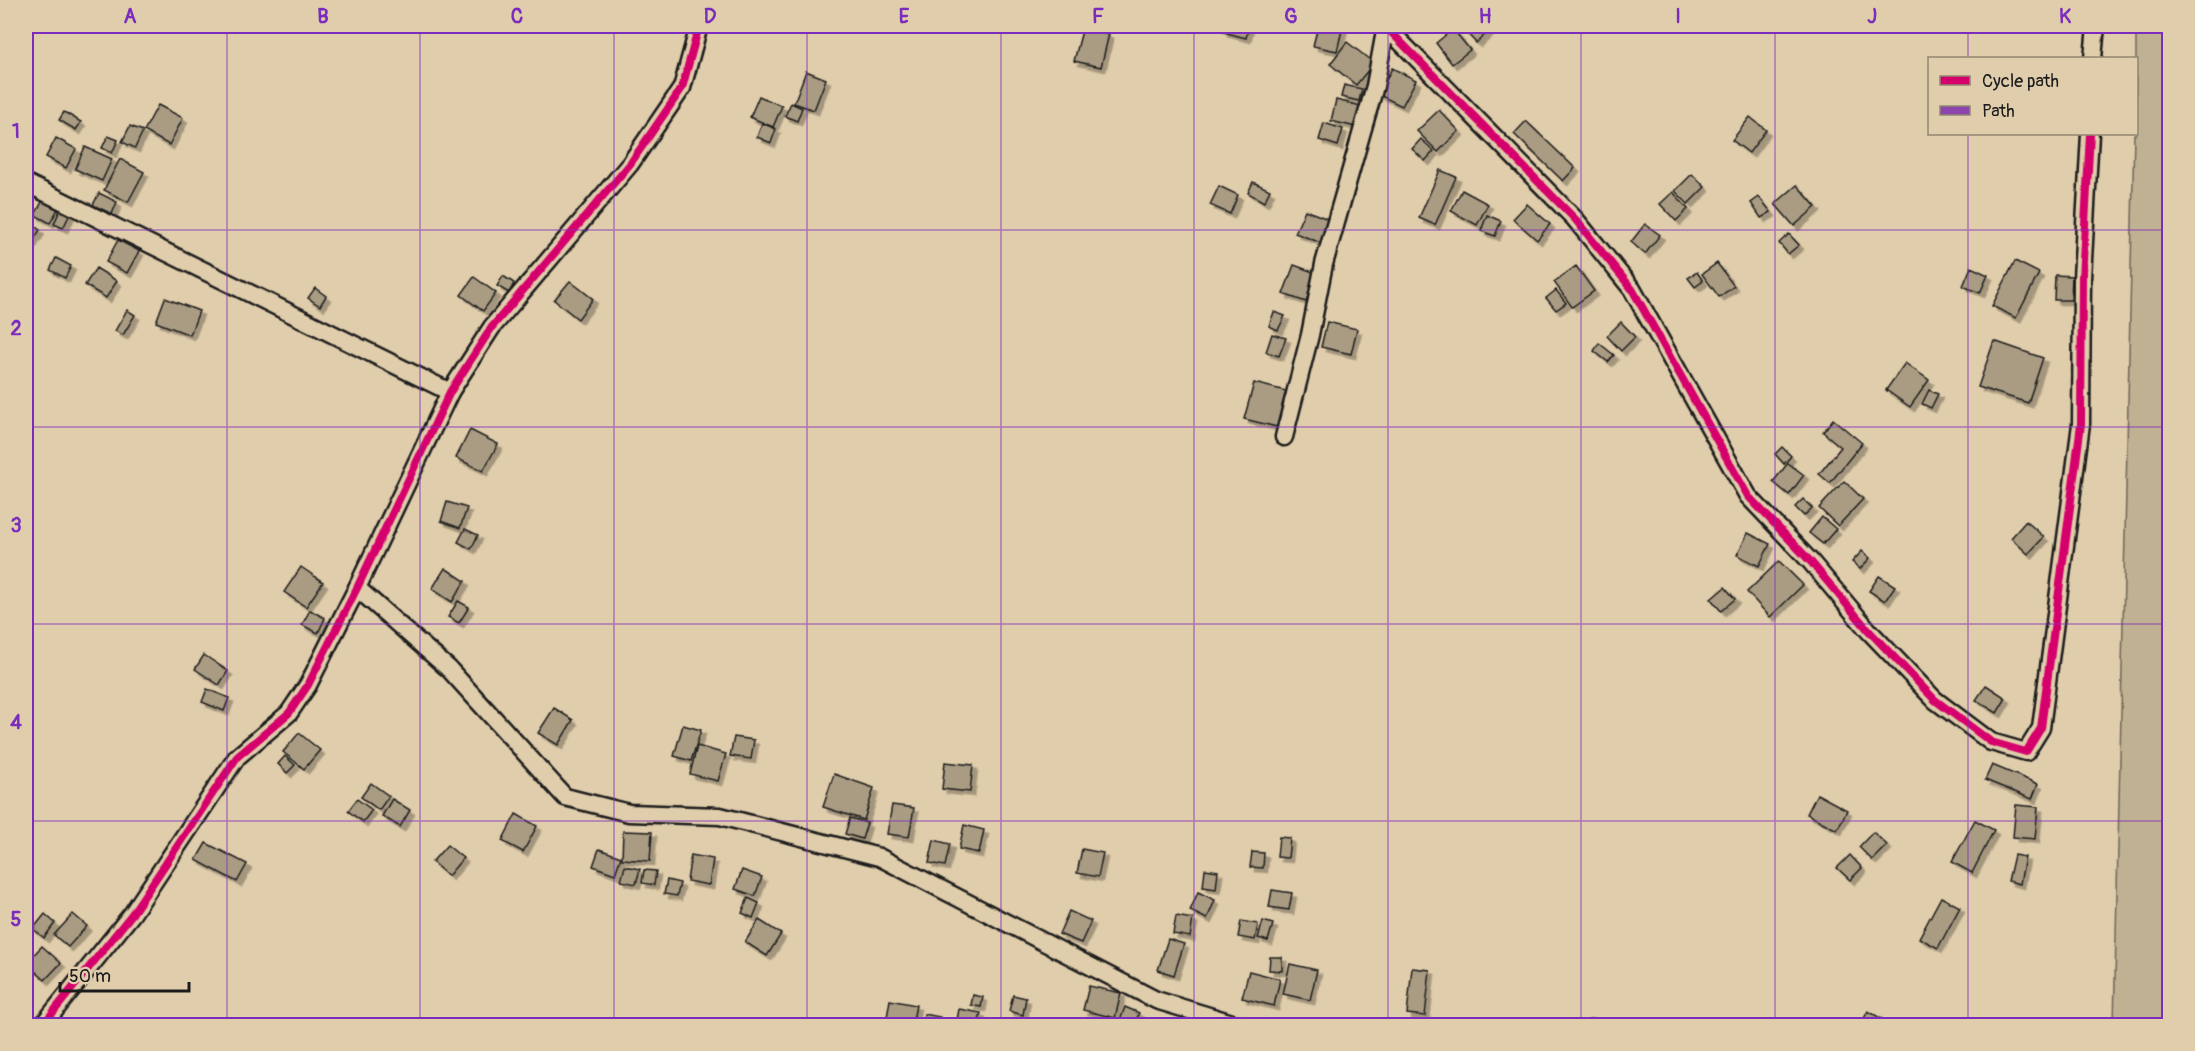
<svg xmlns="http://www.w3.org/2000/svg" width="2195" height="1051" font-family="Pangolin,sans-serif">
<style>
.green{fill:#c0b193;stroke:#6e6658;stroke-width:1.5}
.building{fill:#aa9c83;stroke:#1c1c1c;stroke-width:1.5;filter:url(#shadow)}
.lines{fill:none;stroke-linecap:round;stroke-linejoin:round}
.street-casing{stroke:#1c1c1c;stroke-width:21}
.street{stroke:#e0cdab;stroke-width:16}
.quiet{stroke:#8e44ad;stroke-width:6;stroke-dasharray:12 6;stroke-linecap:butt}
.cycleway-casing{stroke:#e0cdab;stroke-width:11}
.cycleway{stroke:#d6006c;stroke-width:8}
.grid{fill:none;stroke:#7b2cbf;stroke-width:1.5;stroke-opacity:0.55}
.neatline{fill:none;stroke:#7b2cbf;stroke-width:2}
.grid-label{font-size:20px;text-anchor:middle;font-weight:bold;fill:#7b2cbf}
</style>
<defs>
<filter id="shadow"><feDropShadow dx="4.5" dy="4.5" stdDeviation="0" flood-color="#0004"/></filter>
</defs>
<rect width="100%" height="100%" fill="#e0cdab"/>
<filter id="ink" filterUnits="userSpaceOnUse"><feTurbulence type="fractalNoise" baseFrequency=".0167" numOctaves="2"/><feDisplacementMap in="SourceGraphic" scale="12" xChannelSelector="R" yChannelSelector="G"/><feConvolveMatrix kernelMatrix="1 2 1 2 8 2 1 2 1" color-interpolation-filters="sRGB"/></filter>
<g filter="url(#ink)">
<polygon class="green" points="2136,26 2170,26 2169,1026 2114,1025 2134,134 2136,134"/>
<g class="building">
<polygon points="1224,26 1249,26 1246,38 1223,32"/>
<polygon points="1318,26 1343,26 1337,51 1313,46"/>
<polygon points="1471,26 1486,26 1490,30 1476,43 1465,31"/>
<polygon points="1083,27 1109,34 1101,67 1074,61"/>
<polygon points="1453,29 1470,50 1452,64 1436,43"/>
<polygon points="1347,42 1374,63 1356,85 1330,64"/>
<polygon points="1392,68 1416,80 1402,106 1379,95"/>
<polygon points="806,71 826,79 814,110 794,103"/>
<polygon points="1344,85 1362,89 1359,101 1341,97"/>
<polygon points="759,96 782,106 773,127 750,117"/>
<polygon points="1336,100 1365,107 1360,128 1331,121"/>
<polygon points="791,103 802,108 797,121 785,116"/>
<polygon points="158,105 183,118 169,145 144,131"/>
<polygon points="1439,110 1459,131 1438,152 1417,131"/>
<polygon points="64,112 81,122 76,130 59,120"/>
<polygon points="1750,117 1766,130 1749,153 1732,140"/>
<polygon points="1526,121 1575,168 1563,181 1514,134"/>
<polygon points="762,123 776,129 771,143 757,137"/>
<polygon points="1324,123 1343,129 1338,146 1319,140"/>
<polygon points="130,126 143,131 135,148 122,142"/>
<polygon points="108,136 118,140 112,153 102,148"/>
<polygon points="56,138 76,149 66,168 46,157"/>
<polygon points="1421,139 1434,151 1425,161 1412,149"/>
<polygon points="85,147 112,159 102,181 75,169"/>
<polygon points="120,159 144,172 128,202 104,190"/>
<polygon points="1440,170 1456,177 1435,225 1419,218"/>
<polygon points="1692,174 1705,187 1688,204 1675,191"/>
<polygon points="1253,182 1270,190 1264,202 1248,193"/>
<polygon points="1797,185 1816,207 1794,226 1775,204"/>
<polygon points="1219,186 1238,195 1230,214 1210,205"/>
<polygon points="1462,190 1488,204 1477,225 1451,211"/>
<polygon points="1673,192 1688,209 1676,221 1660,204"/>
<polygon points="99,193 117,202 112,214 93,205"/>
<polygon points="1759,197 1771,212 1761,218 1751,203"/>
<polygon points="43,200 58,209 50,223 35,215"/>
<polygon points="1527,204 1550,224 1537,240 1513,219"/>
<polygon points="60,210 70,214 63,228 54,224"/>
<polygon points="1305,210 1333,221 1324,244 1295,233"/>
<polygon points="1487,215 1501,221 1495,236 1481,231"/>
<polygon points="27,221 40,230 30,245 26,242"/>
<polygon points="1645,224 1660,235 1645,254 1631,242"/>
<polygon points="1789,234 1799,245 1788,254 1779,243"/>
<polygon points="118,240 139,251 127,273 106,262"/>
<polygon points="56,258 71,266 65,278 50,270"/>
<polygon points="2015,261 2039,273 2016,318 1992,306"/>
<polygon points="1717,263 1734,286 1719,297 1702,274"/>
<polygon points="1294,265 1316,273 1306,302 1283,294"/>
<polygon points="1576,266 1594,291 1572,307 1554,282"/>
<polygon points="1971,267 1988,275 1980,293 1963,286"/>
<polygon points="96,268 117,281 106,298 85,285"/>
<polygon points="1697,272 1703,281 1695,287 1688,278"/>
<polygon points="2055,275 2072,276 2071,300 2054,300"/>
<polygon points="503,276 514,283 509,293 497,286"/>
<polygon points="474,277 496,293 483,311 461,295"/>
<polygon points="570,281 593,299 578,319 554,300"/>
<polygon points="315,288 326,296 320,306 308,298"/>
<polygon points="1556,290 1566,303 1556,310 1546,298"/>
<polygon points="165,298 199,311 190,335 156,322"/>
<polygon points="127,310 135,315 123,335 115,331"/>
<polygon points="1274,312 1285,316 1278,330 1269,326"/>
<polygon points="1327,322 1357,329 1351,354 1321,347"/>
<polygon points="1621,322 1635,337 1621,351 1607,336"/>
<polygon points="1272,334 1286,338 1279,356 1266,352"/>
<polygon points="1994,341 2043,358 2028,403 1978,387"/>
<polygon points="1599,343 1614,355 1608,362 1594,351"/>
<polygon points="1905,363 1929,380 1910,407 1886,390"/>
<polygon points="1254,383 1286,391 1277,427 1244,419"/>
<polygon points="1929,390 1938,394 1931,408 1922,404"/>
<polygon points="1833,419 1862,443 1830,483 1819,474 1841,447 1823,432"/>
<polygon points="470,430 498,444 483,471 456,458"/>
<polygon points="1782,447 1791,456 1784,464 1775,454"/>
<polygon points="1788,463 1804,475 1789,495 1773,482"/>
<polygon points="1844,481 1863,499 1838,526 1819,508"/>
<polygon points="1803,499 1812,508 1804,516 1795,507"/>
<polygon points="447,502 467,508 460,528 441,521"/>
<polygon points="1822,517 1836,529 1823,544 1809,533"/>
<polygon points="2026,521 2044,537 2028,554 2011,538"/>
<polygon points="465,529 478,535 471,549 458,542"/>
<polygon points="1748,533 1770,544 1759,566 1737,555"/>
<polygon points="1862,551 1870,558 1860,569 1852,562"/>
<polygon points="1779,561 1803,585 1770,617 1747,592"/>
<polygon points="301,567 323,582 306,607 284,592"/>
<polygon points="445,568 465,581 452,602 432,589"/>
<polygon points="1879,576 1895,586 1885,601 1869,591"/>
<polygon points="1725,587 1735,599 1721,611 1711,599"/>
<polygon points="458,601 469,607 459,623 448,617"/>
<polygon points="310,610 325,618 318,633 302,625"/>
<polygon points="204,655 228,671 219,685 195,669"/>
<polygon points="1986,685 2006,698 1997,713 1976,700"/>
<polygon points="207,689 229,698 224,711 202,702"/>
<polygon points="554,708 573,720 558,745 538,733"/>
<polygon points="683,725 701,730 691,761 674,756"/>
<polygon points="299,733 320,750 304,769 283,752"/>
<polygon points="734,737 754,740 751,759 730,756"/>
<polygon points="697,746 726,754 718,781 690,774"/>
<polygon points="285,756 295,765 287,773 278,764"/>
<polygon points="945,762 973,765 970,792 942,789"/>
<polygon points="1992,765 2038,784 2032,799 1985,780"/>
<polygon points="834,774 874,788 864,820 823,807"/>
<polygon points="371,783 389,796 379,810 361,797"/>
<polygon points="1817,794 1847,810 1837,830 1807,814"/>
<polygon points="357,799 372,810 363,822 348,811"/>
<polygon points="392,799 410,810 400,827 382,816"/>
<polygon points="892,805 914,808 909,837 887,834"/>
<polygon points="2016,805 2038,807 2035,839 2013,837"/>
<polygon points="516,814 537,826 523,852 502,841"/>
<polygon points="850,818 867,823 862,839 845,834"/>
<polygon points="1975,820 1994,830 1972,873 1952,862"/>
<polygon points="964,825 984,830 979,853 959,849"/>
<polygon points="623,831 652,832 650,861 622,859"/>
<polygon points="1873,832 1887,845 1872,860 1859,847"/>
<polygon points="1279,837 1290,838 1288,858 1277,857"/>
<polygon points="934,840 950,844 945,866 929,863"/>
<polygon points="206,843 247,864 237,882 196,860"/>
<polygon points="447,845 463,858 448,876 432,862"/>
<polygon points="599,849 621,857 615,874 593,866"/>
<polygon points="1082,849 1103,853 1098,877 1077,873"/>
<polygon points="1252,852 1264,853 1263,868 1250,867"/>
<polygon points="691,855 713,859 709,885 687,881"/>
<polygon points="1850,855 1862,868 1850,880 1837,868"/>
<polygon points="2014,855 2025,857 2020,884 2008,881"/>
<polygon points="625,866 640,869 636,884 621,881"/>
<polygon points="1205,869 1218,871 1216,889 1203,887"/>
<polygon points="644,870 656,871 654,885 642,883"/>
<polygon points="742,870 762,877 755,896 735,889"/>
<polygon points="667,880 680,883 677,896 664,894"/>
<polygon points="1272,890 1292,893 1289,910 1269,907"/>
<polygon points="1198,892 1215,900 1207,919 1190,911"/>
<polygon points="1941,897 1960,907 1938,948 1919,938"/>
<polygon points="748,898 759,903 753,918 742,913"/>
<polygon points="1069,911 1091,921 1081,943 1059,934"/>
<polygon points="45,914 55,923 44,938 33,929"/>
<polygon points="73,914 87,926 68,947 54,935"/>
<polygon points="1176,916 1193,919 1190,937 1173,934"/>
<polygon points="759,920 781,934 767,956 745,942"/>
<polygon points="1241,921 1258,924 1255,940 1238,937"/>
<polygon points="1263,921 1273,924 1268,941 1258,938"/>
<polygon points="1168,939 1184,944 1174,975 1158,970"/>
<polygon points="42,946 61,963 45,980 26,963"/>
<polygon points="1270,957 1282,957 1282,971 1269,970"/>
<polygon points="1290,964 1317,970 1310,1000 1283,994"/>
<polygon points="1412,968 1430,970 1425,1016 1407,1014"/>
<polygon points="1249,971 1280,979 1274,1006 1242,998"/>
<polygon points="1089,986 1121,993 1115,1018 1083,1010"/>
<polygon points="973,995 983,997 981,1007 971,1005"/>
<polygon points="1013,995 1026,998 1023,1015 1009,1011"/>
<polygon points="890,1000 916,1005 912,1026 886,1023"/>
<polygon points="1125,1007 1139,1013 1134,1026 1118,1026"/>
<polygon points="959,1009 981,1013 978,1025 957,1020"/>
<polygon points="1868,1011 1884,1020 1881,1026 1860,1026"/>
<polygon points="924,1014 940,1017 938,1026 922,1026"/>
<rect x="1589" y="1019" width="19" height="7"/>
</g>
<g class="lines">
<defs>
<g id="street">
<polyline points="1385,26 1575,219 1632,289 1748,496 1811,562 1869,631 1935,700 1991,742 2026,752 2041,728 2081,424 2082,278 2090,134"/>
<polyline points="2093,58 2096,26"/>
<polyline points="26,183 450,392"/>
<polyline points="1284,437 1310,335 1324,264 1375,86 1386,26"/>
<polyline points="357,588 449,669 565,797 629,813 720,816 879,857 1156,1000 1242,1026"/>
<polyline points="42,1026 132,914 237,757 289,713 308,685 357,588 450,392 492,327 630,164 682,88 699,26"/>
</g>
</defs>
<use href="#street" class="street-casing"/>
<use href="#street" class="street"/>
<polyline class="quiet" points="674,26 698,30"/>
<defs>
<g id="cycleway">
<polyline points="1385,26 1575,219 1632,289 1748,496 1811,562 1869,631 1935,700 1991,742 2026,752 2041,728 2081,424 2082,278 2090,134"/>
<polyline points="42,1026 132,914 237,757 289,713 308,685 357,588 450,392 492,327 630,164 682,88 699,26"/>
</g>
</defs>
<use href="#cycleway" class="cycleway-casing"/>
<use href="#cycleway" class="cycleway"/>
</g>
</g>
<path class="grid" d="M 227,26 L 227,1026M 420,26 L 420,1026M 614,26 L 614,1026M 807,26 L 807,1026M 1001,26 L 1001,1026M 1194,26 L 1194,1026M 1388,26 L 1388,1026M 1581,26 L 1581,1026M 1775,26 L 1775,1026M 1968,26 L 1968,58M 1968,134 L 1968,1026M 26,230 L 2170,230M 26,427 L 2170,427M 26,624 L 2170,624M 26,821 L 2170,821"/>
<rect width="2195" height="1051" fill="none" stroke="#e0cdab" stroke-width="66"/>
<rect x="1928" y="57" width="210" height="78" fill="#e0cdab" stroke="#928672" stroke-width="1.5"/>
<rect x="1940" y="76" width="30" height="9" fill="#d6006c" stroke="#928672" stroke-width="1.5"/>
<text x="1982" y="87" font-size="18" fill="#1c1c1c">Cycle path</text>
<rect x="1940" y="106" width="30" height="9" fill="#8e44ad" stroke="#928672" stroke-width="1.5"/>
<text x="1982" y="117" font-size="18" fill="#1c1c1c">Path</text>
<path d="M60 982v9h129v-9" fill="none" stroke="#1c1c1c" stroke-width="3"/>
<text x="69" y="982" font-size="18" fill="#1c1c1c" stroke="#e0cdab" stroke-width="4.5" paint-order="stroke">50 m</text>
<rect x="33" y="33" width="2129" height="985" class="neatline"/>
<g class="grid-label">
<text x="130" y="23">A</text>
<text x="323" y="23">B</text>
<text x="517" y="23">C</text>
<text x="710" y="23">D</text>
<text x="904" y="23">E</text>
<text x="1098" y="23">F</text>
<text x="1291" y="23">G</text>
<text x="1485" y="23">H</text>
<text x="1678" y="23">I</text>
<text x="1872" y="23">J</text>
<text x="2065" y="23">K</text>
<text x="16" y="138">1</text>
<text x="16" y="335">2</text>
<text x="16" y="532">3</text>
<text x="16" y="729">4</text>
<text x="16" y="926">5</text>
</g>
</svg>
